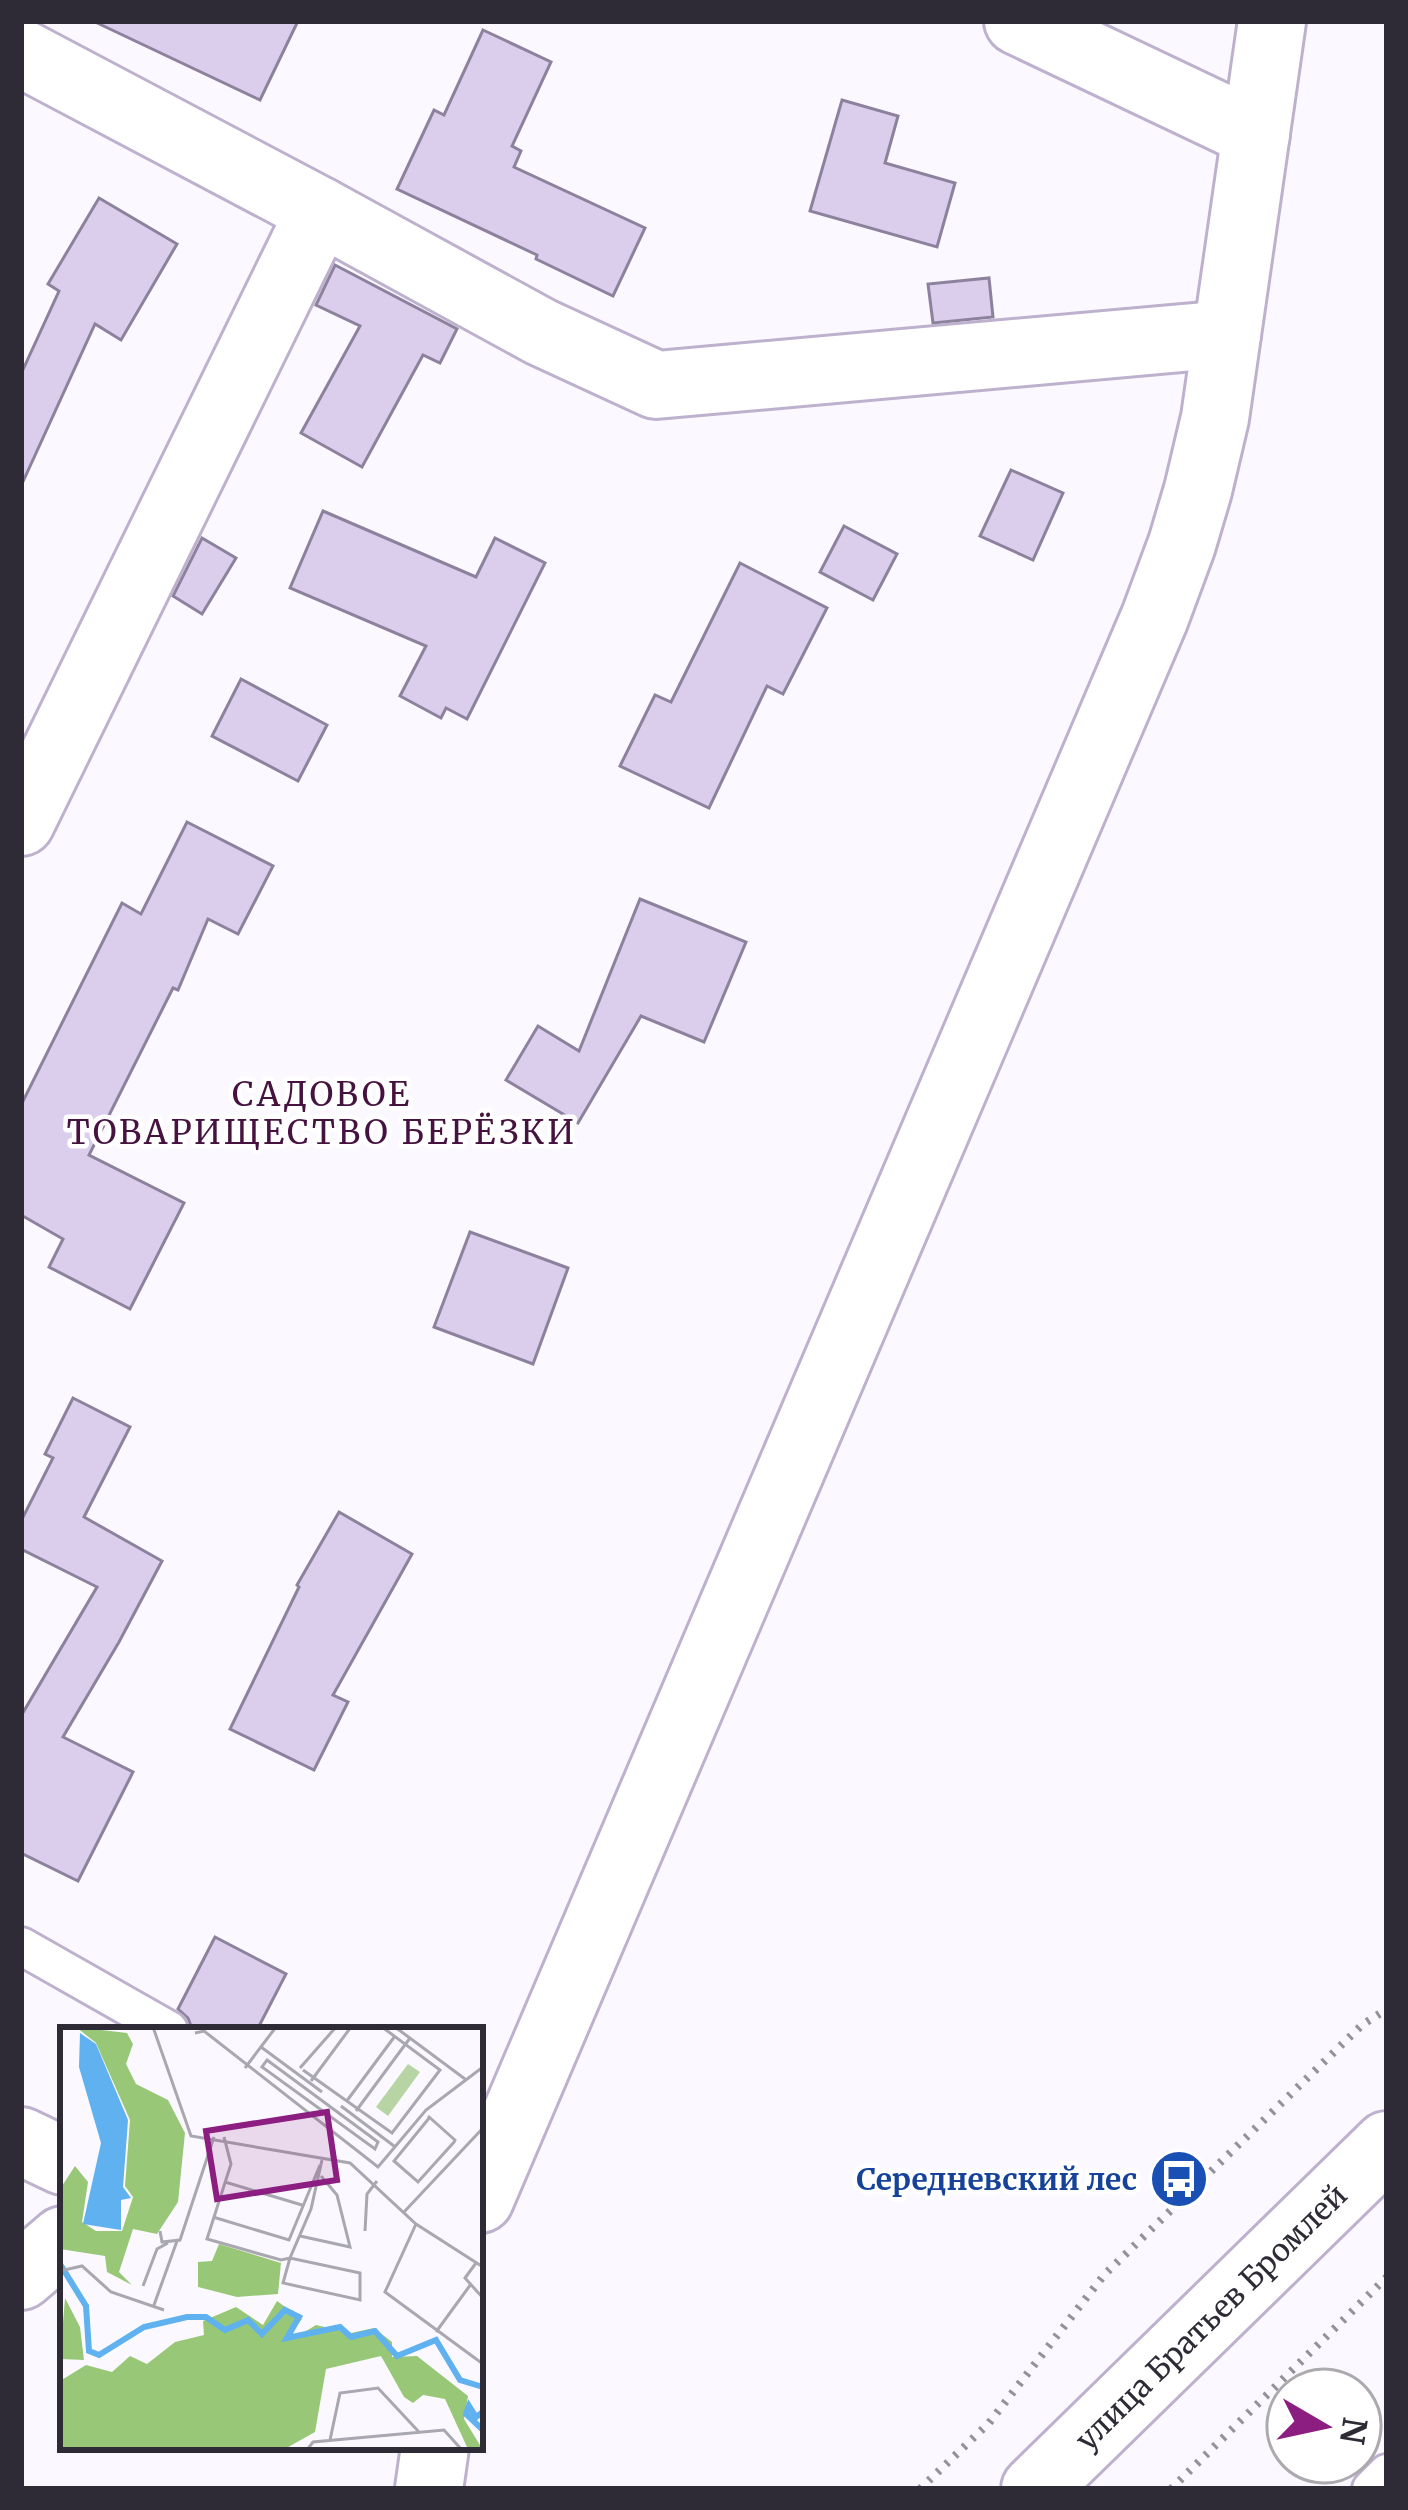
<svg xmlns="http://www.w3.org/2000/svg" width="1408" height="2510" font-family="Merriweather,serif">
<style>
.building{fill:#dbceec;stroke:#8d829d;stroke-width:3}
.lines{fill:none;stroke-linecap:round;stroke-linejoin:round}
.service-casing{stroke:#bdb1ce;stroke-width:42}
.minor-casing{stroke:#bdb1ce;stroke-width:72}
.path{stroke:#949199;stroke-width:8;stroke-dasharray:3 9;stroke-linecap:butt}
.service{stroke:#fff;stroke-width:36}
.minor{stroke:#fff;stroke-width:66}
.labels{text-anchor:middle;dominant-baseline:central;stroke-width:9;stroke-linejoin:round;paint-order:stroke}
.transit-label{font-size:30px;font-weight:bold;fill:#164399;stroke:#fff;text-anchor:end}
.street-label{font-size:30px;fill:#2f2b36;stroke:#fff}
.neighbourhood-label{font-size:33px;letter-spacing:3px;fill:#461240;stroke:#fff}
.inset-river{fill:none;stroke:#5fb1ef;stroke-width:6}
.inset-road{fill:none;stroke:#a9a7af;stroke-width:3}
.view{fill:#8d1e81;fill-opacity:0.15;stroke:#8d1e81;stroke-width:6}
.inset-edge{fill:none;stroke:#2f2b36;stroke-width:6}
</style>
<rect width="100%" height="100%" fill="#fbf9ff"/>
<g class="building">
<polygon points="93,21 298,21 260,100"/>
<polygon points="483,30 551,62 512,146 521,151 514,167 645,228 613,296 536,259 537,255 397,189 434,110 444,115"/>
<polygon points="842,100 898,116 885,163 955,183 937,247 810,211"/>
<polygon points="99,198 177,244 121,340 95,324 21,486 21,374 59,291 48,284"/>
<polygon points="335,265 457,329 440,363 423,355 362,467 301,433 360,326 316,305"/>
<polygon points="989,278 993,317 933,323 928,284"/>
<polygon points="1011,470 1063,493 1033,560 980,536"/>
<polygon points="323,511 476,577 495,538 545,563 467,719 446,708 441,718 400,696 426,646 290,588"/>
<polygon points="844,526 897,554 873,600 820,572"/>
<polygon points="202,538 236,558 202,614 173,596"/>
<polygon points="740,563 827,608 783,694 767,686 709,808 620,766 655,695 671,702"/>
<polygon points="241,679 327,725 298,781 212,736"/>
<polygon points="187,822 273,866 238,934 208,919 178,990 173,988 89,1155 184,1203 130,1309 49,1267 63,1239 21,1215 21,1105 122,903 141,914"/>
<polygon points="640,899 746,942 704,1042 641,1016 578,1123 506,1080 538,1026 579,1051"/>
<polygon points="470,1232 568,1268 533,1364 434,1327"/>
<polygon points="73,1398 130,1427 84,1517 162,1561 119,1642 63,1737 133,1772 78,1881 21,1853 21,1716 97,1587 21,1549 21,1521 53,1458 45,1454"/>
<polygon points="339,1512 412,1554 333,1695 348,1702 314,1770 230,1729 299,1587 297,1585"/>
<polygon points="215,1937 286,1974 257,2030 198,2030 191,2026 188,2018 178,2009"/>
</g>
<g class="lines">
<defs>
<g id="service">
<polyline points="21,1946 169,2030"/>
<polyline points="1371,2489 1387,2473"/>
</g>
<g id="minor">
<polyline points="1018,21 1256,134"/>
<polyline points="21,53 320,211 541,332 656,385 1227,334"/>
<polyline points="21,822 320,211"/>
<polyline points="21,2141 63,2161"/>
<polyline points="480,2199 1155,617 1182,544 1198,490 1215,418 1272,21"/>
<polyline points="21,2276 63,2240"/>
<polyline points="429,2489 435,2447"/>
<path id="s1" d="M 1035,2489 L 1387,2145"/>
</g>
</defs>
<use href="#service" class="service-casing"/>
<use href="#minor" class="minor-casing"/>
<g class="path">
<polyline points="920,2489 989,2423 1104,2275 1362,2025 1387,2009"/>
<polyline points="1171,2489 1387,2277"/>
</g>
<use href="#service" class="service"/>
<use href="#minor" class="minor"/>
</g>
<defs>
<symbol id="bus-disc" viewBox="-11 -11 22 22"><circle r="9.5" fill="#1a4fb4" stroke="#fff"/><path d="M-5-6H5V4H4V6H2V4H-2V6H-4V4H-5ZM-3.5-4V0h7V-4ZM-3.5 1.2v1.5H-2V1.2ZM2 1.2v1.5H3.5V1.2Z" fill="#fff"/></symbol>
</defs>
<g fill-rule="evenodd">
<use href="#bus-disc" x="1146" y="2146" width="66" height="66"/>
</g>
<g class="labels">
<g class="transit-label">
<text x="1137" y="2179">Середневский лес</text>
</g>
<g class="street-label">
<text stroke="none"><textPath href="#s1" startOffset="246">улица Братьев Бромлей</textPath></text>
</g>
<g class="neighbourhood-label">
<text x="322" y="1094">САДОВОЕ<tspan x="322" dy="38">ТОВАРИЩЕСТВО БЕРЁЗКИ</tspan></text>
</g>
</g>
<g transform="translate(60 2027)">
<rect width="423" height="423" fill="#fbf9ff"/>
<path d="M 348,37 L 360,45 L 328,89 L 316,80 Z" fill="#b7d4a4"/>
<path d="M 16,0 L 67,6 L 73,17 L 66,37 L 76,57 L 108,73 L 125,106 L 118,175 L 97,207 L 73,202 L 59,245 L 72,258 L 47,245 L 45,229 L 0,222 L 0,162 L 15,139 L 28,155 L 22,195 L 36,204 L 62,204 L 73,170 L 65,159 L 70,93 L 36,16 ZM 159,217 L 221,236 L 218,267 L 177,270 L 138,260 L 138,235 L 152,234 ZM 5,271 L 20,300 L 24,333 L 0,332 ZM 217,274 L 242,292 L 228,308 L 233,312 L 256,298 L 291,306 L 314,301 L 332,315 L 332,330 L 357,329 L 408,369 L 404,392 L 423,423 L 407,420 L 385,372 L 363,368 L 353,376 L 344,370 L 321,329 L 266,342 L 255,405 L 223,423 L 0,423 L 0,354 L 26,338 L 52,345 L 70,329 L 87,337 L 115,315 L 144,308 L 143,294 L 176,280 L 203,298 Z" fill="#98c877"/>
<path d="M 20,6 L 36,17 L 68,93 L 63,160 L 71,171 L 61,173 L 61,203 L 23,197 L 41,116 L 19,40 Z" fill="#5fb1ef"/>
<path class="inset-river" d="M 0,237 L 26,279 L 29,324 L 39,328 L 84,300 L 127,290 L 146,290 L 165,303 L 188,293 L 202,307 L 225,283 L 239,290 L 227,311 L 280,300 L 291,310 L 315,304 L 337,329 L 376,313 L 400,353 L 423,360M 423,385 L 416,390 L 409,379 L 406,387 L 423,403"/>
<path class="inset-road" d="M 93,0 L 131,109 L 290,136 L 356,197 L 423,240M 335,0 L 405,52M 135,6 L 144,4 L 318,140 L 366,83 L 423,40M 201,20 L 262,65M 207,33 L 318,115 L 315,122 L 202,40 ZM 185,41 L 216,0M 240,41 L 276,0M 243,43 L 332,106 L 380,43 L 322,0M 251,54 L 291,0M 286,75 L 335,9M 281,79 L 334,119M 296,84 L 350,11M 368,89 L 396,114M 370,90 L 334,134 L 358,155 L 395,114M 164,110 L 171,137 L 147,212 L 221,233 L 230,231 L 300,246 L 300,273 L 223,256 L 230,231 L 251,182 L 262,133M 165,155 L 242,178M 344,185 L 423,101M 153,190 L 229,213 L 260,138M 356,197 L 325,265 L 423,337M 100,204 L 102,215 L 120,213 L 154,110M 305,204 L 307,167 L 317,154M 240,209 L 290,220 L 277,168 L 261,149M 416,236 L 405,251 L 423,271M 0,244 L 22,239 L 51,265 L 104,283M 83,259 L 97,222 L 108,216M 94,278 L 117,214M 376,305 L 411,257M 270,413 L 280,366 L 318,361 L 359,405M 247,423 L 253,415 L 384,403 L 402,423"/>
<path class="view" d="M 267,85 L 277,153 L 157,172 L 146,104 Z"/>
<rect width="423" height="423" class="inset-edge"/>
</g>
<rect width="1408" height="2510" fill="none" stroke="#2f2b36" stroke-width="48"/>
<g transform="translate(1324 2426) rotate(99)"><circle r="57" fill="#ffffff" stroke="#acaaaf" stroke-width="3"/>
<path d="M0-9L21 45L0 30L-21 45Z" fill="#8d1e81"/>
<text y="-18" font-size="33" font-weight="bold" text-anchor="middle" fill="#2f2b36">N</text>
</g>
</svg>
